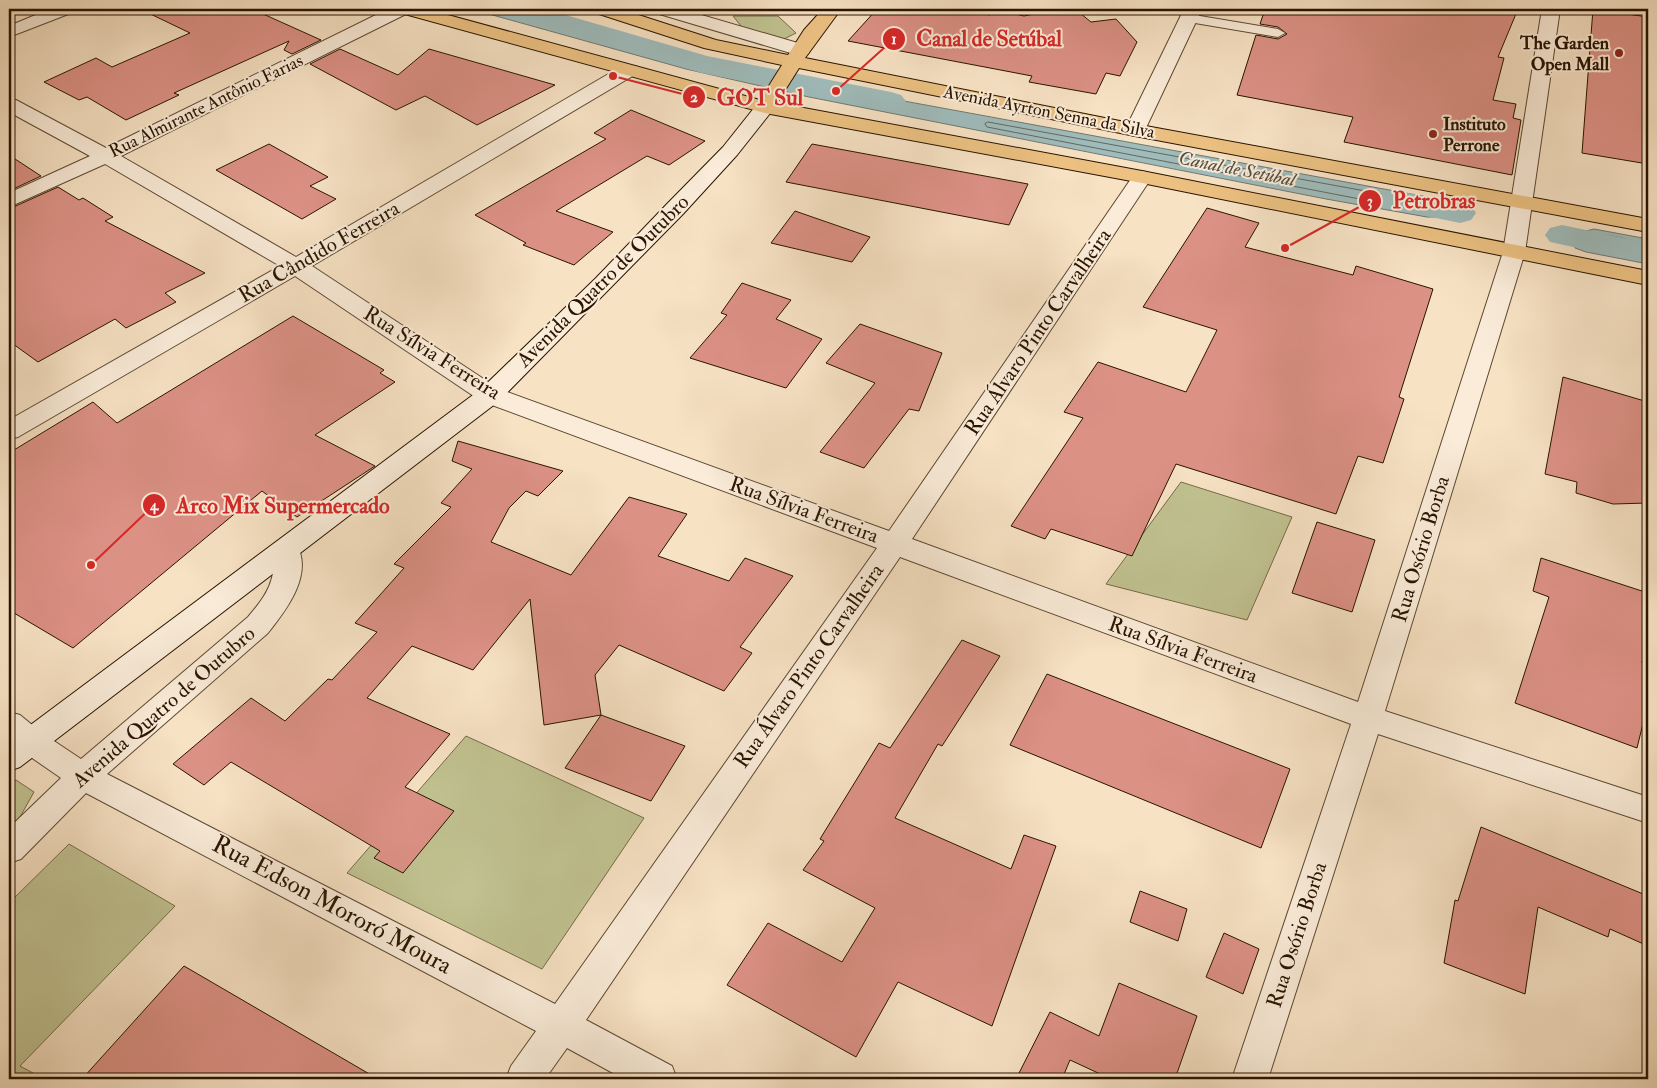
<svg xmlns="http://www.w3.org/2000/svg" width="1657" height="1088" font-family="'IM FELL Double Pica',serif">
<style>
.green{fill:#c1c291;stroke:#756b48}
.water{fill:#9fbcbc;stroke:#707971}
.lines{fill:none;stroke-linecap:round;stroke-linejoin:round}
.shore{stroke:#64685e;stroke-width:1}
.canal{fill:#9fbcbc;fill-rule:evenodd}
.building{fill:#dc9185;stroke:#291400}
.lane-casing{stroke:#5c4831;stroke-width:2}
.street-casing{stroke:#5c4831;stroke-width:2}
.secondary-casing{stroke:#291400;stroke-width:2}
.primary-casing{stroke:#291400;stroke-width:2}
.lane{fill:#faecd9;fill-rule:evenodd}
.street{fill:#faecd9;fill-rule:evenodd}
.secondary{fill:#faecd9;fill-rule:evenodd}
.primary{fill:#ecc182;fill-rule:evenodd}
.poi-dot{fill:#8f2418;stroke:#faecd9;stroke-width:2}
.labels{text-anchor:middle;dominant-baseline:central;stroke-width:4;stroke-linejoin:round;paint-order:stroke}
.far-poi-label{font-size:18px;font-weight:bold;fill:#291400;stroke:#faecd9;text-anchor:end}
.far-street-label{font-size:18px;fill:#291400;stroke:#faecd9}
.far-water-label{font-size:19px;font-style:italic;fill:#524f42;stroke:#faecd9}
.street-label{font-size:21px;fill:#291400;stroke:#faecd9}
.near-street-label{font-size:25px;fill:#291400;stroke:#faecd9}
.leader{fill:none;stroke:#d62828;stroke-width:2}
.callout-dot{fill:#d62828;stroke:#faecd9;stroke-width:2}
.mark-label{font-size:15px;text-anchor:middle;font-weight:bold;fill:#fff}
.callout-label{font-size:22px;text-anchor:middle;font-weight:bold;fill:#d62828;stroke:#faecd9;stroke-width:4;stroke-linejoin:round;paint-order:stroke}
</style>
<rect width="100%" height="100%" fill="#f7e2c4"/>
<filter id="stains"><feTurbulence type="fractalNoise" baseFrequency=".004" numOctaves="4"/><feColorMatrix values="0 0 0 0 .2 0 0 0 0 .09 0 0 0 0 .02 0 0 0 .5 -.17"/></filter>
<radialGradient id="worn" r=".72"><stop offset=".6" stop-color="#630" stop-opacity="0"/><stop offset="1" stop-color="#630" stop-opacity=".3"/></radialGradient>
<g class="green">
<polygon points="733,16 778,16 796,33 782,40 745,31"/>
<polygon points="1181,482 1292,517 1247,620 1106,584"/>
<polygon points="466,736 644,818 542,969 347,873"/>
<polygon points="16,780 34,792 20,817 9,828 9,785"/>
<polygon points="69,844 175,906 20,1066 44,1079 9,1079 9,903"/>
</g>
<g class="water">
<polygon points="471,9 517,9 702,64 1433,198 1448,204 1450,211 1447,217 1427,217 1326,199 809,97 686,69"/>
<polygon points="1594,229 1648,239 1648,264 1586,252 1575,248 1572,238 1578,233"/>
</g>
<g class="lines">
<g class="shore">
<polygon points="988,122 1431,203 1443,210 1427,212 987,127 985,124"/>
<path d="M 1648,244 C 1627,241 1597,227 1578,240 L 1580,244 L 1588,247 L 1648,259"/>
</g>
<g class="canal">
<polygon points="504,9 545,9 707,56 891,92 901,95 906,101 901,107 891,110 702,73 507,15"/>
<polygon points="1393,190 1471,206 1476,213 1471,220 1460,223 1382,207 1377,200 1382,193"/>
<polygon points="1562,225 1648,243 1648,263 1550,242 1545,235 1550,228"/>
</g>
</g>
<g class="building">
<polygon points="140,9 252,9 321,40 292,54 284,50 289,41 174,93 179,95 126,120 87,97 79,100 44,82 96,58 112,67 190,33"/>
<polygon points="877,9 965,9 990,15 994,9 1024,16 1058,9 1075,9 1091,22 1116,19 1137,42 1120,76 1106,73 1096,94 1029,82 1032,76 848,41"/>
<polygon points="1265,9 1518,9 1498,57 1504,58 1493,100 1516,104 1513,118 1521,120 1512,175 1344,142 1353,117 1237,95 1256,35 1278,39 1287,34 1278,27 1260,24"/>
<polygon points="1593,9 1648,17 1648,164 1582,153"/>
<polygon points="340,49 398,75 429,49 555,85 477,125 425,96 396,110 310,64"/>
<polygon points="631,110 705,141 669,165 647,156 556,211 613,232 574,265 523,245 526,243 475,215 606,139 594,133"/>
<polygon points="269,144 328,177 310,186 336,199 302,219 216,170"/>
<polygon points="812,144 1028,184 1009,225 786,182"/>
<polygon points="9,155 41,176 9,191"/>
<polygon points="58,187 79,200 83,198 113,217 105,221 205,273 165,293 176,302 126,328 115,319 38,362 9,341 9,209"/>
<polygon points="1207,208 1259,223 1245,247 1353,275 1356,266 1433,289 1399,397 1404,399 1383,463 1358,456 1336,514 1176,464 1132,556 1051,529 1045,539 1011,526 1083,418 1064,412 1098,362 1186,392 1217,330 1143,307"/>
<polygon points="795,211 870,237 852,262 771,243"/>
<polygon points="742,283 791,300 776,319 822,339 786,388 690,358 727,315 721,313"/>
<polygon points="293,316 384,370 380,373 395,382 315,435 375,466 297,517 262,491 73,648 9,610 9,453 93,402 117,423"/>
<polygon points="860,324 942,353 919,411 909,409 864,468 820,452 875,383 826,363"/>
<polygon points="1563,377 1648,402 1648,503 1613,504 1576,493 1577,482 1545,474"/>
<polygon points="458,441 563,471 538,496 526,491 509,508 491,542 571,575 629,497 687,514 658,556 729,581 745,558 793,576 740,647 752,653 724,691 619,645 595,675 601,715 544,725 530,599 473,670 412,646 367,698 450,734 405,787 454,811 403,873 374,858 380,851 231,762 204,785 173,764 251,698 285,721 328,679 332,680 377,632 355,623 404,568 394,564 451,507 441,503 472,469 452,461"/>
<polygon points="1317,522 1375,540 1352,612 1292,593"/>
<polygon points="1541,558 1648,593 1648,627 1642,663 1648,666 1648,703 1637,748 1515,703 1549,597 1533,591"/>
<polygon points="962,640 1000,656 942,746 938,744 895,818 1011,869 1024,835 1056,846 992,1026 898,982 856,1057 727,985 768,923 842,962 875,908 803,870 824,841 820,839 879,743 890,748"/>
<polygon points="1047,674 1290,769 1261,848 1010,745"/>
<polygon points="601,715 685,746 651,801 565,768"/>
<polygon points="1481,827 1648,896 1648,946 1610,929 1608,937 1538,907 1525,994 1444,963 1455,900 1458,901"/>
<polygon points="1140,891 1187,909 1178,941 1130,922"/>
<polygon points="1224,933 1259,949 1243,994 1206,977"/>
<polygon points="184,966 378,1079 82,1079"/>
<polygon points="1119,983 1197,1016 1175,1079 1111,1079 1070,1060 1062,1079 1016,1079 1050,1012 1099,1036"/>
</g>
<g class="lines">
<defs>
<polygon id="lane" points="1188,14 1278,29 1285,33 1278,37 1183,21 1181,18"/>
<g id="street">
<polygon points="50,9 74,9 71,13 9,37 9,26"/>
<path d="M 388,9 L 411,9 L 408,13 L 121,156 L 296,257 L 622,66 L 636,66 L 639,70 L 636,74 L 312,266 L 499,389 L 889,531 L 1135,173 L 1142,171 L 1149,173 L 1152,177 L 912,539 L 1358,702 L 1503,252 L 1542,9 L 1560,9 L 1525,252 L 1385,711 L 1648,797 L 1648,823 L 1378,734 L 1268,1079 L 1232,1079 L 1351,724 L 900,557 L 586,1020 L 672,1066 L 677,1079 L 624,1079 L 567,1048 L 545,1079 L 506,1079 L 511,1066 L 536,1031 L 86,793 L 21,859 L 9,863 L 9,828 L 61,778 L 9,742 L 9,712 L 20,715 L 42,733 L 81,759 L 248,617 C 259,604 270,591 273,573 C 274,562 271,553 276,543 L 286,540 L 296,543 C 314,574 287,609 268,633 L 107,774 L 555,1004 L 877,548 L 481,401 L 295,276 L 18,437 L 9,439 L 9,420 L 280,266 L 105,164 L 9,207 L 9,193 L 90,156 L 9,112 L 9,98 L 16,100 L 106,148 Z"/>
<polygon points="653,9 681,9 808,46 810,50 808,54 794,54 656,13"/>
<polygon points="1184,9 1202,9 1145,130 1142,134 1135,136 1128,134 1125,130"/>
</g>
<polygon id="secondary" points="765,101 772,103 775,107 737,155 683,214 499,401 20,767 9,771 9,741 481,389 596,278 667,204 723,147 758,103"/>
<polygon id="primary" points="398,9 426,9 760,100 782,65 704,48 596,13 593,9 620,9 716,40 788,55 804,30 823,9 841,9 805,58 1135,124 1648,219 1648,232 1135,136 799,68 777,103 1142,171 1648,271 1648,285 1142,183 765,113 401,13"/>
</defs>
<use href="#lane" class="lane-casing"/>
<use href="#street" class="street-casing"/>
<use href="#secondary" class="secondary-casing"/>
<use href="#primary" class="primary-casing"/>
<use href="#lane" class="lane"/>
<use href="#street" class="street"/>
<use href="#secondary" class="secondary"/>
<use href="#primary" class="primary"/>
</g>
<g class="poi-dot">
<circle cx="1619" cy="53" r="5"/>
<circle cx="1433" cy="134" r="5"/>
</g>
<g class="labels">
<g class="far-poi-label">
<text x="1609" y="43">The Garden<tspan x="1609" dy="21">Open Mall</tspan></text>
<text x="1443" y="124" text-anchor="start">Instituto<tspan x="1443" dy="21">Perrone</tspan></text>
</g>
<g class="far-street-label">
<text transform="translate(206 106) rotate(-26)">Rua Almirante Antônio Farias</text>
<text transform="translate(1049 112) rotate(11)">Avenida Ayrton Senna da Silva</text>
</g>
<g class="far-water-label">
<text transform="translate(1237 169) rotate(11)">Canal de Setúbal</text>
</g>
<g class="street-label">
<text transform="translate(319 252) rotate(-30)">Rua Cândido Ferreira</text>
<text transform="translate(603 281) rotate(-45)">Avenida Quatro de Outubro</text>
<text transform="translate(1038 332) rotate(-56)">Rua Álvaro Pinto Carvalheira</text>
<text transform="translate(432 353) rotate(32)">Rua Sílvia Ferreira</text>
<text transform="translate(804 510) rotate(20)">Rua Sílvia Ferreira</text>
<text transform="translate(1421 549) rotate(-73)">Rua Osório Borba</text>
<text transform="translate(1183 650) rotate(20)">Rua Sílvia Ferreira</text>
<text transform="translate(809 666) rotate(-55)">Rua Álvaro Pinto Carvalheira</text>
<text transform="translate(164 707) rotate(-41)">Avenida Quatro de Outubro</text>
<text transform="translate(1297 935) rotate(-72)">Rua Osório Borba</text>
</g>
<g class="near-street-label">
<text transform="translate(332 905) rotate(28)">Rua Edson Mororó Moura</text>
</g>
</g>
<path class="leader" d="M836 91L894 39M613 76L694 97M1285 248L1370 201M91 565L154 505"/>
<g class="callout-dot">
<circle cx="836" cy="91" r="5"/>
<circle cx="613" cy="76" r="5"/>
<circle cx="1285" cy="248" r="5"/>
<circle cx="91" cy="565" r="5"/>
<circle cx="894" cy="39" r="12"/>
<circle cx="694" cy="97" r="12"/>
<circle cx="1370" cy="201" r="12"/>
<circle cx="154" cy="505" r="12"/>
</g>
<g class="mark-label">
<text x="894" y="44">1</text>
<text x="694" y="102">2</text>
<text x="1370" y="206">3</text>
<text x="154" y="510">4</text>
</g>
<g class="callout-label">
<text x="989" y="46">Canal de Setúbal</text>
<text x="760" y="105">GOT Sul</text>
<text x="1434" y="208">Petrobras</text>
<text x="283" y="513">Arco Mix Supermercado</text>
</g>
<rect width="1657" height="1088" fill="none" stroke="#f7e2c4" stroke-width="30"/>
<rect x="10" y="10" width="1637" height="1068" fill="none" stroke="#291400" stroke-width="2.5"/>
<rect x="15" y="15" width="1627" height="1058" fill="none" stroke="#291400"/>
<rect width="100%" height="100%" filter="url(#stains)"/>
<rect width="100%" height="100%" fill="url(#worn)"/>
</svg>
